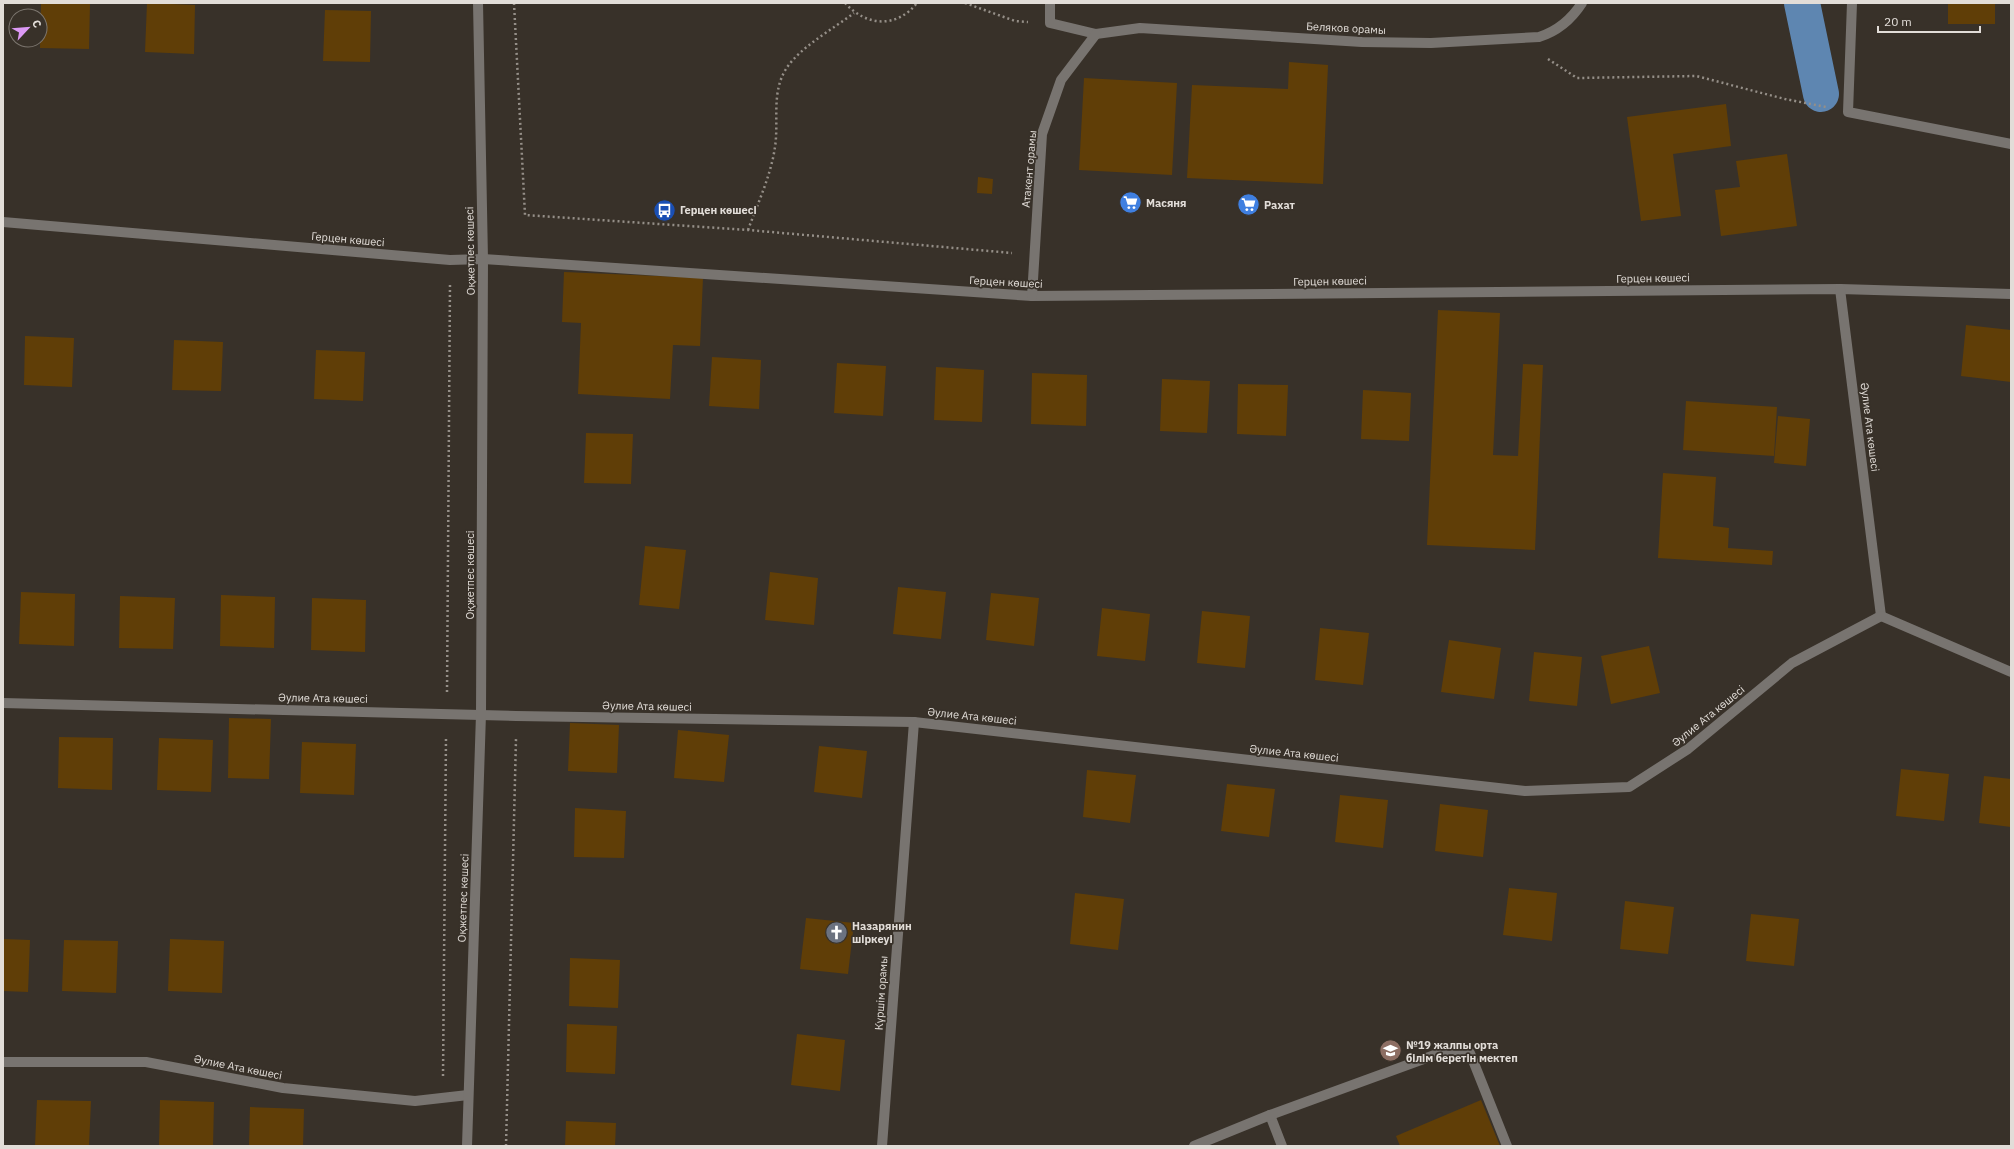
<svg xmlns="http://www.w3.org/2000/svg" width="2014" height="1149" font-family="'IBM Plex Sans',sans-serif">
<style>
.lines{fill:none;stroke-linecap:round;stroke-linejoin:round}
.canal{stroke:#5e86b1;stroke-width:36}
.building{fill:#603e07}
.path{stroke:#958f88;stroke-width:2.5;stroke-dasharray:2 3;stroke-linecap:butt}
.minor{stroke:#787470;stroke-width:10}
.labels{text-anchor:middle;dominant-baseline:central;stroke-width:3.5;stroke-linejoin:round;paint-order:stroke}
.street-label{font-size:11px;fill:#e2ddd8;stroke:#383129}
.poi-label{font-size:11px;font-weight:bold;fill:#e2ddd8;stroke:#383129;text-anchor:start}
</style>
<rect width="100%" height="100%" fill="#383129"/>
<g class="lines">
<polyline class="canal" points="1802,3 1821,94"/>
</g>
<g class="building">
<polygon points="41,3 90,3 89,49 40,48"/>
<polygon points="147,3 195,5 194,54 145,52"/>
<rect x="1948" y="3" width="47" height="21"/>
<polygon points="325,10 371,11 370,62 323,61"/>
<polygon points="1289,62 1328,65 1323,184 1187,178 1192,85 1288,89"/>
<polygon points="1084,78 1177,83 1172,175 1079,170"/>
<polygon points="1726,104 1731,146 1673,154 1681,216 1641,221 1627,117"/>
<polygon points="1787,154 1797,226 1721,236 1715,190 1740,187 1736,161"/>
<polygon points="978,177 993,179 992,194 977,193"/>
<polygon points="564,272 703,278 700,346 673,345 670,399 578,394 581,323 562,322"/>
<polygon points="1438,310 1500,313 1493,455 1518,456 1523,364 1543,365 1535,550 1427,545"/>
<polygon points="1966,325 2011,330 2011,382 1961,376"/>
<polygon points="25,336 74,338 72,387 24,385"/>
<polygon points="174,340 223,342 221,391 172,390"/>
<polygon points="316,350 365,352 363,401 314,399"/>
<polygon points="712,357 761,360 759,409 709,406"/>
<polygon points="837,363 886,366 883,416 834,413"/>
<polygon points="936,367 984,370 982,422 934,420"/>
<polygon points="1032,373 1087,375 1086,426 1031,424"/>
<polygon points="1162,379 1210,381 1207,433 1160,431"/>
<polygon points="1238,384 1288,385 1286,436 1237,434"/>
<polygon points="1363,390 1411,393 1409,441 1361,439"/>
<polygon points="1686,401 1777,407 1774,456 1683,450"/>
<polygon points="1778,416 1810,419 1806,466 1774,463"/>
<polygon points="586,433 633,434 631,484 584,483"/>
<polygon points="1663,473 1716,477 1713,526 1729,528 1728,548 1773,551 1772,565 1658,558"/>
<polygon points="645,546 686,550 679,609 639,605"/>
<polygon points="770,572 818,578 814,625 765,620"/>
<polygon points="898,587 946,592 941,639 893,634"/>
<polygon points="21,592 75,594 74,646 19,644"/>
<polygon points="991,593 1039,598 1034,646 986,640"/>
<polygon points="221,595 275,597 274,648 220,646"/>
<polygon points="120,596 175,598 173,649 119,648"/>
<polygon points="312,598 366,600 365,652 311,650"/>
<polygon points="1102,608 1150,614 1145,661 1097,656"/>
<polygon points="1202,611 1250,616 1245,668 1197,663"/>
<polygon points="1320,628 1369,633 1363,685 1315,680"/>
<polygon points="1449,640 1501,648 1494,699 1441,692"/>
<polygon points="1649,646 1660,693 1611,704 1601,656"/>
<polygon points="1534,652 1582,657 1577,706 1529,701"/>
<polygon points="229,718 271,719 269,779 228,778"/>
<polygon points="570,723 619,725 617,773 568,771"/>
<polygon points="678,730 729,735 724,782 674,778"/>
<polygon points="59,737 113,738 112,790 58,788"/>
<polygon points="159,738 213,740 211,792 157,790"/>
<polygon points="302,742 356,744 354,795 300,793"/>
<polygon points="819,746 867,751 862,798 814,792"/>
<polygon points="1901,769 1949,774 1944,821 1896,816"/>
<polygon points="1087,770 1136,775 1130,823 1083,817"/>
<polygon points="1984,776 2011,779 2011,827 1979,823"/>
<polygon points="1227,784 1275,789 1269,837 1221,831"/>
<polygon points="1340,795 1388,800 1383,848 1335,842"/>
<polygon points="1440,804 1488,810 1483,857 1435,851"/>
<polygon points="575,808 626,811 624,858 574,857"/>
<polygon points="1509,888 1557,893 1552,941 1503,935"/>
<polygon points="1075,893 1124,899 1118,950 1070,944"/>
<polygon points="1625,901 1674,907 1668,954 1620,949"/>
<polygon points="1751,914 1799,919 1794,966 1746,961"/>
<polygon points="806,918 854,923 848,974 800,969"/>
<polygon points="3,939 30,940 28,992 3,991"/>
<polygon points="170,939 224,941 222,993 168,991"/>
<polygon points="64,940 118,941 116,993 62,991"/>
<polygon points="570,958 620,960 618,1008 569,1006"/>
<polygon points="567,1024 617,1026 615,1074 566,1072"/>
<polygon points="797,1034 845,1040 840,1091 791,1085"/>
<polygon points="37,1100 91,1101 89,1146 35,1146"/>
<polygon points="160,1100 214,1102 213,1146 159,1146"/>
<polygon points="1481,1100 1500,1146 1400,1146 1396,1136"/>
<polygon points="250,1107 304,1109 303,1146 249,1146"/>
<polygon points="566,1121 616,1123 615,1146 565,1146"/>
</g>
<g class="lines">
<g class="path">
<polyline points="514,3 525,215 748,230 1012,253"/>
<path d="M 845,3 C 866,26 896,29 917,3"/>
<polyline points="965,3 1015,21 1028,22"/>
<polyline points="1548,59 1577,78 1696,76 1785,99 1826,107"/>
<path d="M 748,230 C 758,203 771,175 775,147 C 779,121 771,93 786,69 C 800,47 833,29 854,13"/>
<polyline points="447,692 450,283"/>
<polyline points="443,1076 446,737"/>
<polyline points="506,1146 516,739"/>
</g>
<g class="minor">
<path d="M 1050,3 L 1050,23 L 1096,34 L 1140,28 L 1362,42 L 1431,43 L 1539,37 C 1558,31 1571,20 1582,3"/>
<polyline points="1852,3 1848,112 2011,144"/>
<polyline points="3,222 450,260 483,259 1032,296 1840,289 2011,294"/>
<polyline points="1840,289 1881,616"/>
<polyline points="1032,296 1042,134 1061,80 1096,34"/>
<polyline points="3,703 516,716 914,722 1525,791 1629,787 1688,749 1792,663 1881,616 2011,672"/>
<polyline points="3,1062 146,1062 283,1088 415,1101 468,1095"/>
<polyline points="1270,1115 1282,1146"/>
<polyline points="467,1146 481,714 483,259 478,3"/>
<polyline points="882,1146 914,722"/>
<polyline points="1194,1146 1270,1115 1451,1049 1470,1053 1507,1146"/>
</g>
</g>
<defs>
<symbol id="supermarket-disc" viewBox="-11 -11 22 22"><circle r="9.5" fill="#3f7fe0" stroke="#383129"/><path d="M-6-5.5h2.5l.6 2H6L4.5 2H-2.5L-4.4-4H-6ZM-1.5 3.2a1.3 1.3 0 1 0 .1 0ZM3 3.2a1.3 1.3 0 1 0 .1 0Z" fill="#fff"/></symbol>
<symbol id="bus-disc" viewBox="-11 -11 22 22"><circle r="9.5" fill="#1a4fb4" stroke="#383129"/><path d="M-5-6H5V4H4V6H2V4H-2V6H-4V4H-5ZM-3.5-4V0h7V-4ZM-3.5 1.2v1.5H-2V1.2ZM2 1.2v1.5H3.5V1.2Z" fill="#fff"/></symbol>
<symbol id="church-disc" viewBox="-11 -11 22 22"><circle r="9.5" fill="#6b7280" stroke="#383129"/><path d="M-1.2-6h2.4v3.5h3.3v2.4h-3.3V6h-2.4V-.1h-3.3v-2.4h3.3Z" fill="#fff"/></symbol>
<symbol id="school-disc" viewBox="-11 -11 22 22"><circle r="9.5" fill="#8d6e63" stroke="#383129"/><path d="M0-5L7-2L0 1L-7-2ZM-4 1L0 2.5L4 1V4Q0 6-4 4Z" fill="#fff"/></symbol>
</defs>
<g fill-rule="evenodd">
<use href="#supermarket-disc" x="1118" y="190" width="25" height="25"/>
<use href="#supermarket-disc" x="1236" y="192" width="25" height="25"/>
<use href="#bus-disc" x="652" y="198" width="25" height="25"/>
<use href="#church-disc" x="824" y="920" width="25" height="25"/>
<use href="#school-disc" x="1378" y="1038" width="25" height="25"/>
</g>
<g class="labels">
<g class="street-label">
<text transform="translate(1346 28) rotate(3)">Беляков орамы</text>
<text transform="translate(1029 169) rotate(-85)">Атакент орамы</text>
<text transform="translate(348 239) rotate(5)">Герцен көшесі</text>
<text transform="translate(470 251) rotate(-91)">Оқжетпес көшесі</text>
<text transform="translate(1653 278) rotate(-1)">Герцен көшесі</text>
<text transform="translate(1330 281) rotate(-1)">Герцен көшесі</text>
<text transform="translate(1006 282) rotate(3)">Герцен көшесі</text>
<text transform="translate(1870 427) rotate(83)">Әулие Ата көшесі</text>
<text transform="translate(470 575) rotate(-90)">Оқжетпес көшесі</text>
<text transform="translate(323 698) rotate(1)">Әулие Ата көшесі</text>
<text transform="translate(647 706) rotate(1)">Әулие Ата көшесі</text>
<text transform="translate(972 716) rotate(6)">Әулие Ата көшесі</text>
<text transform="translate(1708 716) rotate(-39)">Әулие Ата көшесі</text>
<text transform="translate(1294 753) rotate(6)">Әулие Ата көшесі</text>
<text transform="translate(463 898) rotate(-88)">Оқжетпес көшесі</text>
<text transform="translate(881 993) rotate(-86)">Күршім орамы</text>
<text transform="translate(238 1067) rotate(11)">Әулие Ата көшесі</text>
</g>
<g class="poi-label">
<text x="1146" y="203">Масяня</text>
<text x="1264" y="205">Рахат</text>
<text x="680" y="210">Герцен көшесі</text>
<text x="852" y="926">Назарянин<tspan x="852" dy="13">шіркеуі</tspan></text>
<text x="1406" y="1045">№19 жалпы орта<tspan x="1406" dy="13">білім беретін мектеп</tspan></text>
</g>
</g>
<rect width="2014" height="1149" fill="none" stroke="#e2ddd8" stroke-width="8"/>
<g transform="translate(28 28) rotate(64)"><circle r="19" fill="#383129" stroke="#7c766f"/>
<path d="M0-3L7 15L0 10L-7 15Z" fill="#dc99f5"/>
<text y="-6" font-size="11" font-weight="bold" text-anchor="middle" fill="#e2ddd8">С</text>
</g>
<path d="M1878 26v6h102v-6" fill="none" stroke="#e2ddd8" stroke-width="2"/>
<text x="1884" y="26" font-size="12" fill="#e2ddd8" stroke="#383129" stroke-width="3" paint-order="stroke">20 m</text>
</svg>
